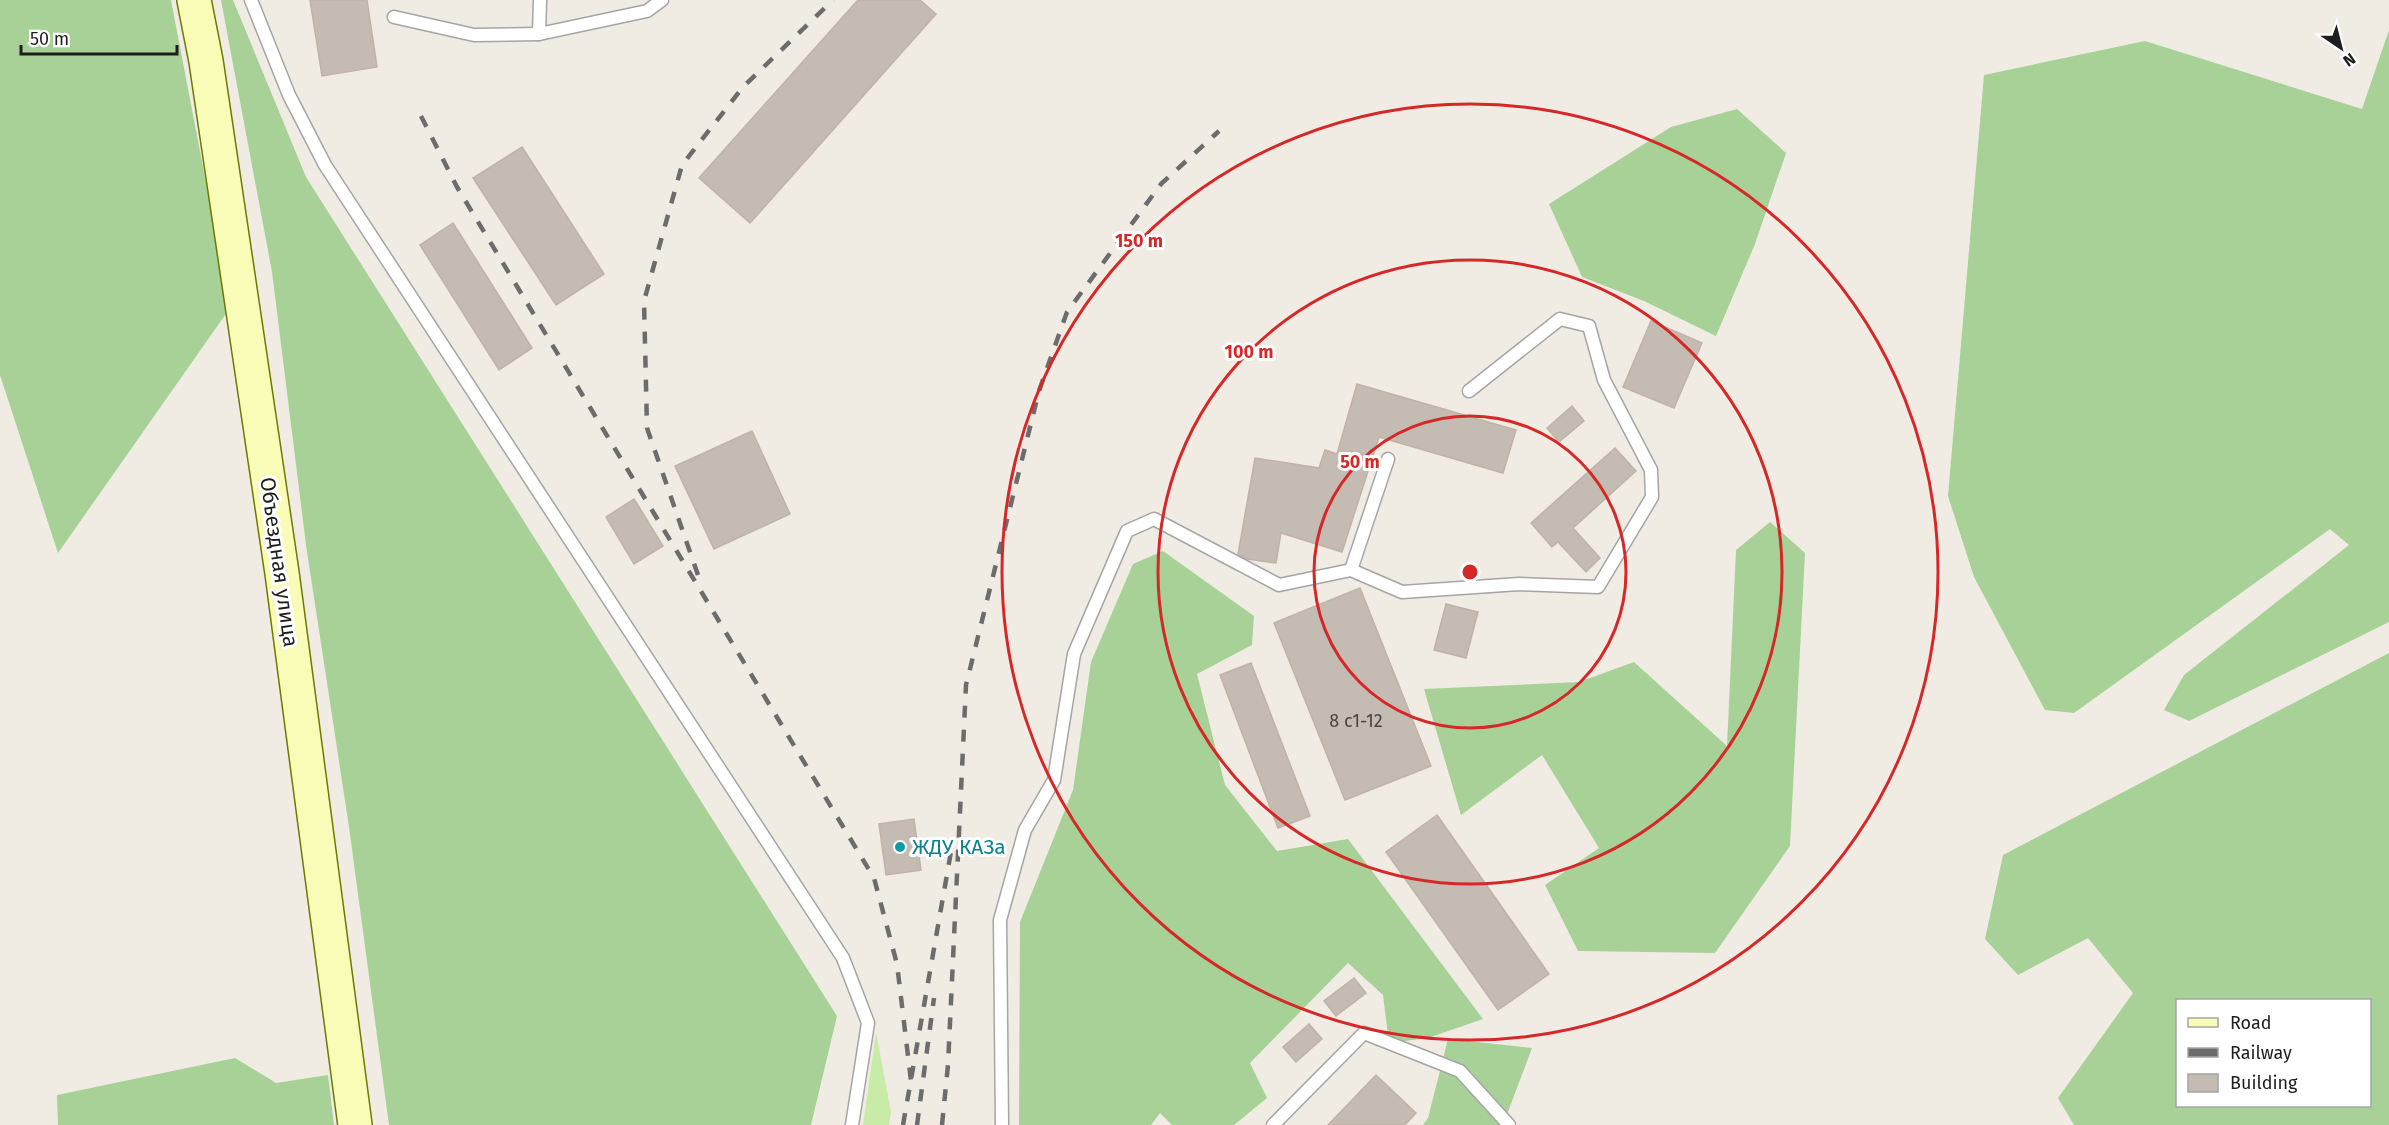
<svg xmlns="http://www.w3.org/2000/svg" width="2389" height="1125" font-family="'Fira Sans',sans-serif">
<style>
.grass{fill:#c8eca8}
.forest{fill:#a7d197;fill-rule:evenodd}
.building{fill:#c4bbb3;stroke:#c2b2a6;stroke-width:1.5}
.lines{fill:none;stroke-linecap:round;stroke-linejoin:round}
.lane-casing{stroke:#a5a5a5;stroke-width:15}
.secondary-casing{stroke:#6c7a00;stroke-width:36}
.lane{stroke:#fff;stroke-width:12}
.secondary{stroke:#f8fcb6;stroke-width:33}
.rail{stroke:#6c6c6c;stroke-width:4.5;stroke-dasharray:12 12;stroke-linecap:butt}
.ring{fill:none;stroke:#d62828;stroke-width:3}
.culture-dot{fill:#0f9aa8;stroke:#fff;stroke-width:2}
.labels{text-anchor:middle;dominant-baseline:central;stroke-width:6;stroke-linejoin:round;paint-order:stroke}
.number-label{font-size:18px;fill:#484543}
.street-label{font-size:21px;fill:#1e1e1e;stroke:#fff}
.culture-label{font-size:21px;fill:#0d838f;stroke:#fff;text-anchor:start}
.centre{fill:#d62828;stroke:#fff;stroke-width:3}
.ring-label{font-size:18px;text-anchor:middle;font-weight:bold;fill:#d62828;stroke:#fff;stroke-width:6;stroke-linejoin:round;paint-order:stroke}
</style>
<rect width="100%" height="100%" fill="#f0ece4"/>
<polygon class="grass" points="876,1032 891,1112 889,1125 863,1125"/>
<g class="forest">
<polygon points="0,0 171,0 230,308 58,553 0,375"/>
<polygon points="221,0 233,0 306,177 837,1016 811,1125 389,1125 349,827 306,545 272,272"/>
<polygon points="2389,30 2389,622 2189,721 2164,710 2184,675 2349,545 2330,529 2074,713 2045,710 1974,577 1948,496 1984,75 2145,41 2362,109"/>
<polygon points="1737,109 1786,153 1755,244 1716,336 1644,301 1582,277 1549,204 1671,127"/>
<polygon points="1770,522 1805,553 1790,846 1715,953 1578,951 1545,885 1599,848 1542,755 1461,815 1424,689 1579,682 1634,662 1727,746 1736,550"/>
<polygon points="1163,551 1254,616 1252,645 1197,674 1225,785 1277,851 1348,839 1483,1019 1428,1038 1389,1043 1383,995 1348,963 1250,1063 1267,1098 1234,1125 1172,1125 1160,1113 1151,1125 1019,1125 1020,922 1073,790 1091,662 1133,564"/>
<path d="M 2389,653 L 2389,1125 L 2074,1125 L 2058,1098 L 2133,993 L 2088,938 L 2018,975 L 1985,939 L 2003,855 ZM 2178,1000 L 2370,1000 L 2370,1106 L 2178,1106 Z"/>
<polygon points="1448,1039 1532,1048 1503,1125 1423,1125 1428,1118"/>
<polygon points="235,1058 276,1083 328,1075 334,1125 58,1125 57,1095"/>
</g>
<g class="building">
<polygon points="310,0 367,0 377,67 322,76"/>
<polygon points="858,0 920,0 936,14 750,223 699,178"/>
<polygon points="522,147 604,274 556,305 473,178"/>
<polygon points="453,223 532,348 499,370 420,245"/>
<polygon points="1651,321 1702,343 1674,408 1623,387"/>
<polygon points="1357,384 1516,430 1503,473 1379,437 1342,552 1281,533 1276,563 1247,559 1238,554 1255,458 1319,468 1325,450 1337,454"/>
<polygon points="1572,406 1584,421 1559,442 1547,428"/>
<polygon points="752,431 790,514 714,549 675,466"/>
<polygon points="1615,448 1636,471 1573,528 1600,558 1586,572 1558,542 1552,547 1531,523"/>
<polygon points="634,499 663,546 634,564 606,517"/>
<polygon points="1360,588 1431,766 1345,800 1274,623"/>
<polygon points="1446,604 1478,612 1466,658 1434,650"/>
<polygon points="1251,663 1310,816 1278,828 1220,675"/>
<polygon points="1437,815 1549,974 1498,1010 1386,852"/>
<polygon points="914,819 921,870 886,875 879,824"/>
<polygon points="1354,978 1366,993 1336,1016 1324,1001"/>
<polygon points="1309,1024 1322,1039 1296,1062 1283,1047"/>
<polygon points="1376,1075 1416,1113 1405,1125 1328,1125"/>
</g>
<g class="lines">
<defs>
<g id="lane">
<polyline points="251,0 289,95 325,165 843,958 868,1023 852,1125"/>
<polyline points="540,0 539,34 647,11 662,0"/>
<polyline points="394,17 474,35 539,34"/>
<polyline points="1351,570 1388,459"/>
<polyline points="1002,1125 1000,920 1025,830 1054,780 1074,654 1127,531 1154,519 1279,585 1351,570 1402,592 1519,584 1598,587 1652,497 1651,470 1604,380 1589,326 1560,319 1469,391"/>
<polyline points="1273,1125 1364,1033 1460,1071 1509,1125"/>
</g>
<polyline id="secondary" points="194,0 206,61 282,573 355,1125"/>
</defs>
<use href="#lane" class="lane-casing"/>
<use href="#secondary" class="secondary-casing"/>
<use href="#lane" class="lane"/>
<use href="#secondary" class="secondary"/>
<g class="rail">
<polyline points="421,116 457,187 874,878 897,964 911,1081"/>
<polyline points="698,575 647,428 644,301 682,165 743,87 833,0"/>
<polyline points="903,1125 952,846"/>
<polyline points="917,1125 934,998"/>
<polyline points="942,1125 948,1065 966,685 1039,391 1067,312 1161,184 1219,131"/>
</g>
</g>
<g class="ring">
<circle cx="1470" cy="572" r="156"/>
<circle cx="1470" cy="572" r="312"/>
<circle cx="1470" cy="572" r="468"/>
</g>
<circle class="culture-dot" cx="900" cy="847" r="6"/>
<g class="labels">
<g class="number-label">
<text x="1356" y="721">8 с1-12</text>
</g>
<g class="street-label">
<text transform="translate(279 562) rotate(82)">Объездная улица</text>
</g>
<g class="culture-label">
<text x="912" y="847">ЖДУ КАЗа</text>
</g>
</g>
<circle cx="1470" cy="572" r="9" class="centre"/>
<g class="ring-label">
<text x="1139" y="247">150 m</text>
<text x="1249" y="358">100 m</text>
<text x="1360" y="468">50 m</text>
</g>
<rect x="2176" y="999" width="195" height="108" fill="#ffffff" stroke="#a5a5a5" stroke-width="1.5"/>
<rect x="2188" y="1018" width="30" height="9" fill="#f8fcb6" stroke="#a5a5a5" stroke-width="1.5"/>
<text x="2230" y="1029" font-size="18" fill="#1e1e1e">Road</text>
<rect x="2188" y="1048" width="30" height="9" fill="#6c6c6c" stroke="#a5a5a5" stroke-width="1.5"/>
<text x="2230" y="1059" font-size="18" fill="#1e1e1e">Railway</text>
<rect x="2188" y="1074" width="30" height="18" fill="#c4bbb3" stroke="#a5a5a5" stroke-width="1.5"/>
<text x="2230" y="1089" font-size="18" fill="#1e1e1e">Building</text>
<g transform="translate(2341 48) rotate(145)" stroke="#ffffff" stroke-width="4.5" paint-order="stroke">
<path d="M0-4.5L10 22L0 15L-10 22Z" fill="#1e1e1e"/>
<text y="-9" font-size="16" font-weight="bold" text-anchor="middle" fill="#1e1e1e">N</text>
</g>
<path d="M21 45v9h156v-9" fill="none" stroke="#1e1e1e" stroke-width="3"/>
<text x="30" y="45" font-size="18" fill="#1e1e1e" stroke="#ffffff" stroke-width="4.5" paint-order="stroke">50 m</text>
</svg>
